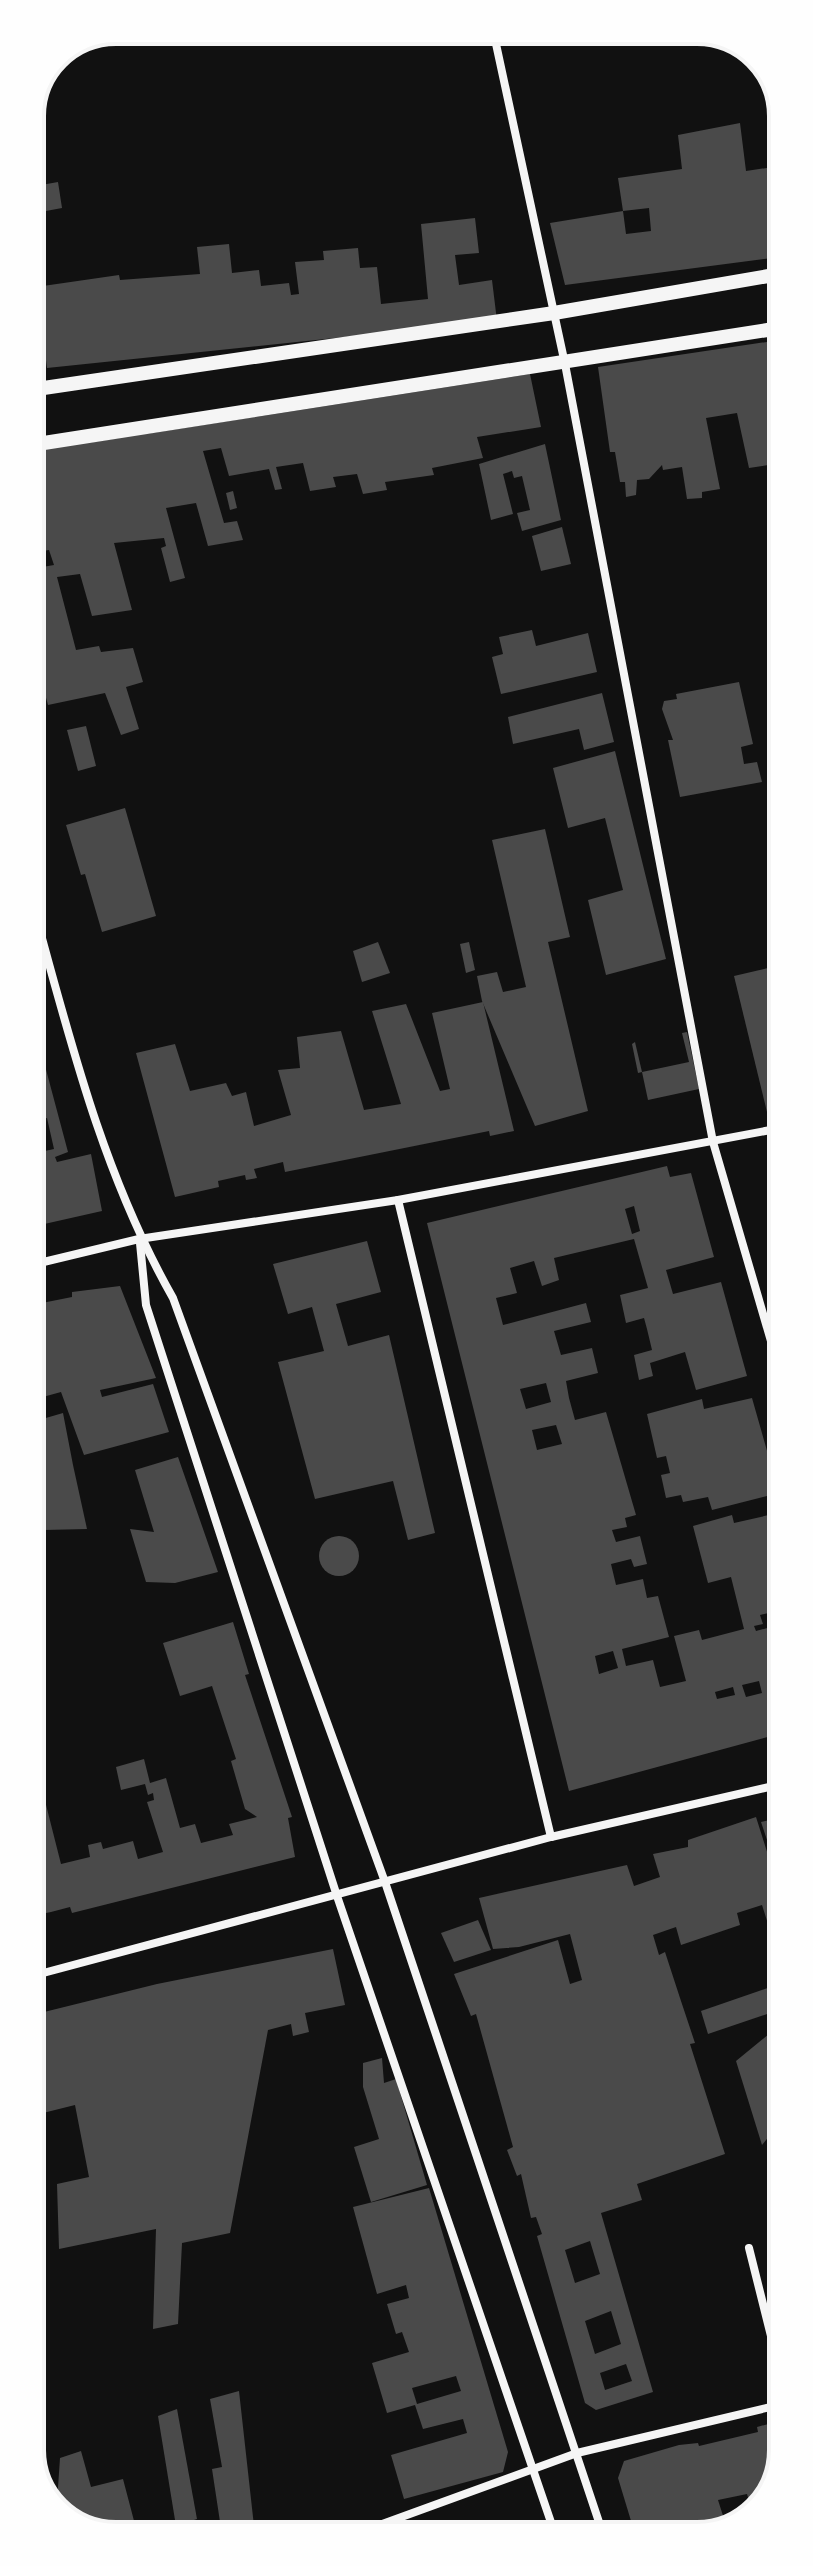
<svg xmlns="http://www.w3.org/2000/svg" width="813" height="2566" font-family="Helvetica,sans-serif">
<style>
.building{fill:#4a4a4a;fill-rule:evenodd}
.lines{fill:none;stroke-linecap:round;stroke-linejoin:round}
.minor{stroke:#f5f5f5;stroke-width:8}
.tertiary{stroke:#f5f5f5;stroke-width:14}
.rim{fill:none;stroke:#f5f5f5;stroke-width:4}
</style>
<rect width="100%" height="100%" fill="#111"/>
<g class="building">
<polygon points="740,123 746,171 780,166 780,257 565,285 550,223 623,211 626,234 651,231 649,208 623,211 618,178 682,169 678,135"/>
<polygon points="58,182 62,208 30,214 30,187"/>
<polygon points="475,218 479,253 455,255 459,285 492,280 497,321 47,368 36,287 119,275 120,280 200,274 197,247 229,244 232,273 259,270 261,286 289,283 291,295 299,294 295,262 324,260 323,251 358,248 360,268 377,267 381,304 428,299 421,224"/>
<polygon points="780,340 781,424 773,425 781,463 749,468 737,413 706,418 720,489 702,492 702,498 687,499 682,467 663,470 662,465 649,479 637,480 636,495 626,497 625,482 620,482 615,452 610,452 598,367"/>
<polygon points="530,374 541,427 477,437 483,458 432,468 434,475 385,482 387,490 363,494 357,474 333,477 336,487 310,491 303,463 276,467 282,489 275,490 269,469 229,476 221,448 203,451 224,523 237,521 243,540 208,546 196,503 166,508 185,578 170,582 161,548 166,546 164,538 114,543 132,610 92,616 80,574 57,577 76,650 99,646 101,652 133,648 143,682 126,687 139,729 121,735 105,693 48,705 34,654 31,655 31,569 54,565 49,550 31,553 31,452 85,440 87,443 119,438 144,430 146,434"/>
<polygon points="545,444 561,520 522,531 517,513 530,510 522,476 514,478 512,471 503,474 513,514 491,520 479,464"/>
<polygon points="233,491 237,508 230,510 226,493"/>
<polygon points="562,527 571,564 541,571 532,536"/>
<polygon points="532,630 536,646 588,633 597,672 501,694 492,657 503,654 499,637"/>
<polygon points="739,682 753,744 741,747 744,764 757,762 762,782 680,797 668,740 673,740 662,709 664,701 677,699 676,694"/>
<polygon points="602,693 614,742 584,750 579,729 513,744 508,717"/>
<polygon points="86,726 96,766 78,771 67,730"/>
<polygon points="615,751 666,959 606,975 588,900 623,890 605,818 568,828 553,768"/>
<polygon points="125,808 156,916 102,932 85,874 81,875 66,825"/>
<polygon points="545,829 570,937 548,942 588,1111 535,1126 482,1001 477,976 497,972 503,992 526,987 492,840"/>
<polygon points="378,942 390,973 362,982 353,951"/>
<polygon points="469,942 475,970 466,973 460,944"/>
<polygon points="768,968 781,1021 781,1109 767,1112 734,976"/>
<polygon points="483,1002 514,1131 490,1136 489,1131 285,1172 283,1162 254,1169 257,1178 246,1180 245,1175 218,1181 219,1187 175,1197 136,1053 175,1044 190,1091 226,1083 232,1096 246,1092 254,1126 291,1115 278,1070 300,1068 297,1037 341,1031 364,1110 401,1104 372,1011 406,1004 440,1091 450,1089 432,1013"/>
<polygon points="32,1016 38,1041 31,1043 31,1017"/>
<polygon points="687,1032 699,1089 648,1100 642,1072 689,1062 682,1033"/>
<polygon points="635,1042 642,1072 638,1073 632,1044"/>
<polygon points="40,1047 68,1152 55,1157 57,1162 91,1154 102,1211 31,1227 31,1154 54,1149 47,1118 31,1122 31,1050"/>
<path d="M 667,1166 L 670,1177 L 691,1173 L 714,1257 L 666,1270 L 673,1294 L 721,1282 L 747,1376 L 696,1390 L 685,1352 L 650,1363 L 653,1376 L 639,1380 L 634,1355 L 652,1350 L 647,1329 L 644,1318 L 626,1323 L 620,1295 L 648,1288 L 634,1239 L 554,1258 L 559,1280 L 542,1286 L 534,1261 L 510,1268 L 517,1293 L 496,1298 L 503,1325 L 586,1303 L 591,1322 L 554,1331 L 561,1355 L 592,1348 L 598,1373 L 566,1381 L 569,1398 L 575,1420 L 606,1412 L 636,1515 L 625,1518 L 627,1527 L 612,1530 L 616,1542 L 640,1536 L 647,1564 L 634,1567 L 631,1559 L 611,1564 L 616,1585 L 643,1579 L 647,1598 L 658,1596 L 669,1637 L 622,1649 L 626,1666 L 653,1660 L 660,1687 L 686,1681 L 674,1636 L 699,1630 L 702,1640 L 744,1629 L 731,1577 L 708,1583 L 693,1526 L 732,1515 L 734,1523 L 782,1512 L 782,1610 L 760,1615 L 763,1624 L 754,1626 L 756,1631 L 782,1624 L 782,1722 L 772,1724 L 775,1735 L 569,1791 L 427,1223 ZM 634,1206 L 640,1231 L 632,1234 L 625,1209 ZM 546,1383 L 551,1402 L 526,1409 L 520,1389 ZM 556,1425 L 562,1444 L 537,1450 L 532,1430 ZM 613,1651 L 618,1668 L 599,1674 L 595,1656 ZM 759,1681 L 762,1693 L 746,1697 L 742,1685 ZM 733,1687 L 735,1695 L 717,1699 L 715,1692 Z"/>
<polygon points="367,1241 381,1292 336,1304 348,1346 389,1335 435,1533 408,1540 393,1481 315,1499 278,1362 324,1351 312,1307 288,1314 273,1264"/>
<polygon points="120,1286 156,1378 100,1390 102,1397 153,1384 169,1432 84,1455 61,1392 32,1400 32,1346 39,1343 37,1336 32,1337 32,1305 72,1297 72,1292"/>
<polygon points="752,1398 779,1493 712,1510 708,1497 683,1502 681,1495 666,1498 661,1475 670,1473 666,1456 657,1458 647,1414 702,1399 704,1409"/>
<polygon points="63,1413 73,1465 87,1529 44,1530 32,1466 32,1422"/>
<polygon points="178,1457 218,1572 175,1583 146,1582 130,1529 154,1532 135,1470"/>
<circle cx="339" cy="1556" r="20"/>
<polygon points="233,1622 249,1674 245,1675 292,1817 288,1818 295,1857 72,1913 70,1907 51,1912 36,1915 37,1921 32,1922 32,1864 39,1862 32,1832 32,1791 42,1789 61,1864 90,1857 88,1845 101,1842 103,1849 133,1841 138,1859 163,1852 147,1802 154,1800 153,1793 148,1795 145,1784 121,1790 116,1767 144,1759 150,1783 166,1778 180,1828 195,1824 201,1843 233,1835 229,1824 257,1817 245,1809 231,1761 236,1759 212,1686 180,1696 163,1643"/>
<path d="M 756,1817 L 782,1899 L 782,1968 L 762,1905 L 737,1913 L 740,1925 L 681,1945 L 676,1927 L 653,1935 L 659,1955 L 665,1952 L 680,1998 L 695,2043 L 690,2044 L 725,2154 L 637,2184 L 642,2200 L 601,2213 L 653,2392 L 596,2410 L 585,2403 L 537,2236 L 542,2234 L 536,2217 L 531,2218 L 521,2174 L 517,2176 L 507,2150 L 513,2147 L 476,2014 L 471,2016 L 454,1974 L 558,1940 L 570,1984 L 582,1980 L 570,1934 L 519,1947 L 493,1949 L 479,1898 L 627,1865 L 634,1886 L 660,1877 L 653,1854 L 688,1847 L 688,1840 ZM 590,2241 L 600,2274 L 575,2283 L 565,2250 ZM 611,2311 L 621,2344 L 595,2354 L 585,2321 ZM 626,2364 L 632,2381 L 605,2390 L 600,2373 Z"/>
<polygon points="782,1817 782,1885 761,1822"/>
<polygon points="478,1920 491,1950 454,1962 441,1933"/>
<polygon points="333,1949 345,2005 305,2013 309,2032 293,2036 291,2024 268,2030 230,2233 182,2243 178,2324 153,2329 156,2229 59,2249 57,2184 89,2177 75,2105 43,2113 40,2103 32,2105 32,2015 157,1984"/>
<polygon points="782,1983 782,2009 708,2034 701,2011"/>
<polygon points="769,2034 776,2055 783,2049 782,2154 775,2129 762,2145 736,2061"/>
<polygon points="382,2058 384,2083 396,2079 427,2185 371,2202 354,2147 379,2139 363,2087 363,2063"/>
<path d="M 429,2188 L 508,2452 L 503,2472 L 404,2499 L 391,2455 L 467,2433 L 463,2419 L 423,2429 L 415,2405 L 387,2413 L 372,2363 L 409,2352 L 402,2332 L 396,2334 L 387,2304 L 409,2298 L 406,2285 L 377,2294 L 353,2207 ZM 456,2376 L 461,2391 L 417,2404 L 412,2388 Z"/>
<polygon points="239,2391 255,2535 222,2535 212,2469 222,2467 210,2399"/>
<polygon points="177,2409 197,2519 176,2526 158,2416"/>
<polygon points="783,2420 783,2450 765,2503 752,2511 747,2494 718,2500 725,2522 739,2520 718,2533 635,2534 618,2478 624,2461 679,2445 698,2443 699,2446 758,2432 757,2427"/>
<polygon points="81,2451 91,2487 123,2479 138,2536 110,2536 60,2515 53,2504 57,2502 60,2458"/>
<polygon points="541,2525 543,2534 515,2534 515,2533"/>
</g>
<g class="lines">
<g class="minor">
<polyline points="493,30 565,364 713,1142 782,1379"/>
<path d="M 31,898 C 69,1036 102,1173 173,1298 L 385,1882 L 603,2534"/>
<polyline points="398,1200 551,1837"/>
<polyline points="140,1243 146,1305 337,1896 555,2534"/>
<polyline points="31,1265 139,1239 398,1200 781,1128"/>
<polyline points="32,1976 551,1837 782,1784"/>
<polyline points="749,2248 783,2384"/>
<polyline points="352,2535 577,2453 783,2404"/>
</g>
<g class="tertiary">
<polyline points="30,390 554,313 780,274"/>
<polyline points="31,445 780,328"/>
</g>
</g>
<path d="M0 0H813V2566H0ZM116 44H697A72 72 0 0 1 769 116V2450A72 72 0 0 1 697 2522H116A72 72 0 0 1 44 2450V116A72 72 0 0 1 116 44Z" fill="#fefefe" fill-rule="evenodd"/>
<path class="rim" d="M116 44H697A72 72 0 0 1 769 116V2450A72 72 0 0 1 697 2522H116A72 72 0 0 1 44 2450V116A72 72 0 0 1 116 44Z"/>
</svg>
